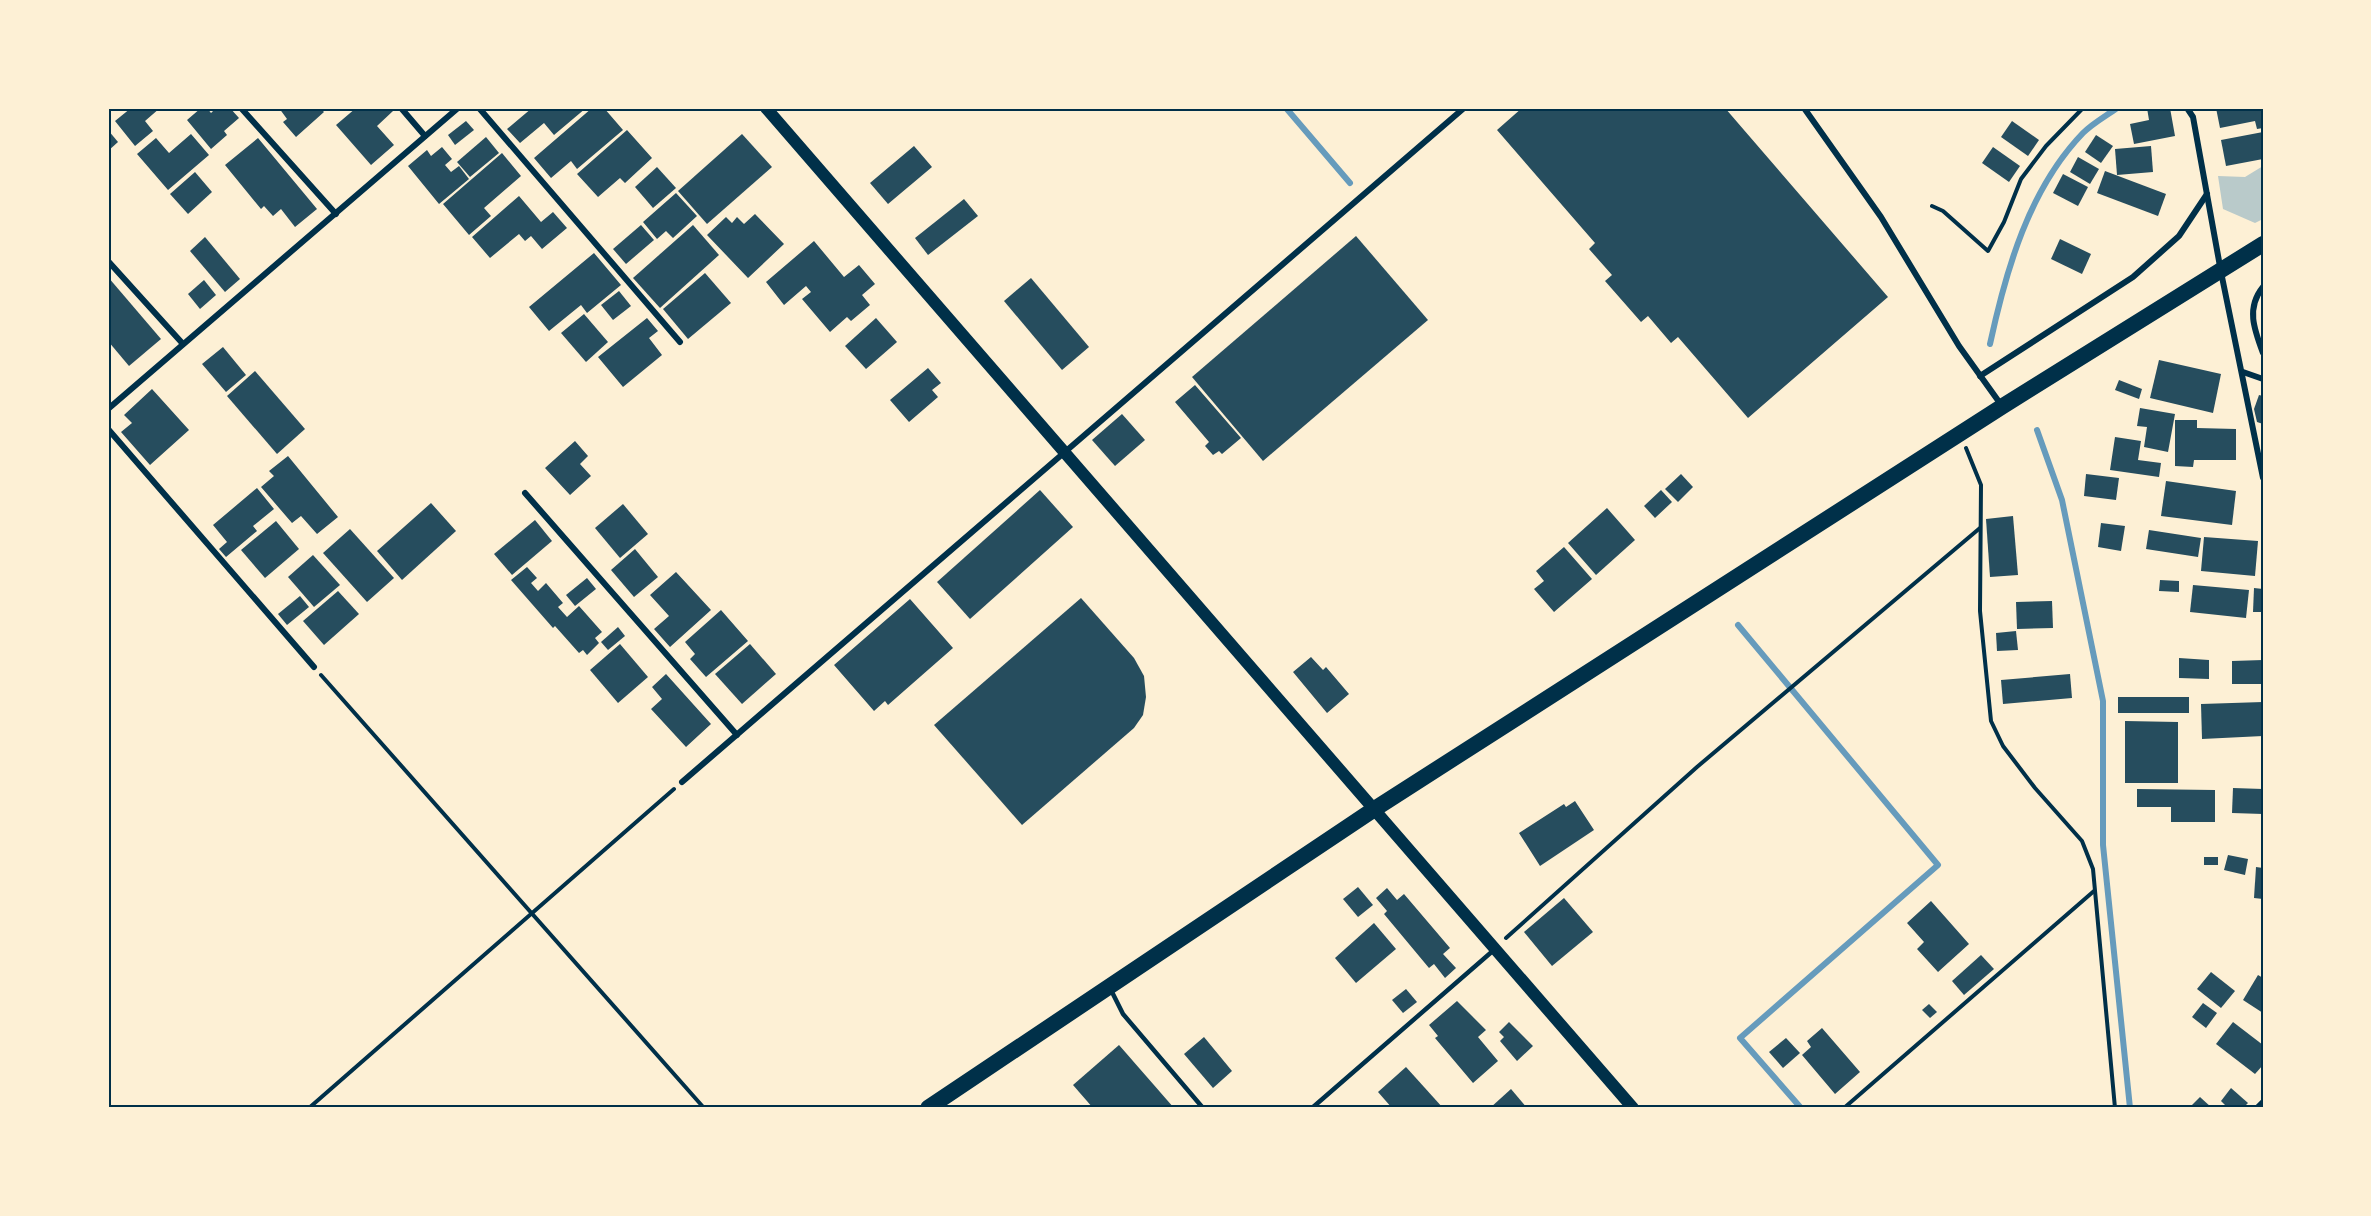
<svg xmlns="http://www.w3.org/2000/svg" width="2371" height="1216" font-family="'Source Serif 4',serif">
<style>
.green{fill:#b9caca}
.lines{fill:none;stroke-linecap:round;stroke-linejoin:round}
.stream{stroke:#669bbc;stroke-width:6}
.building{fill:#264d5e}
.path{stroke:#003049;stroke-width:4}
.service{stroke:#003049;stroke-width:4.5}
.minor{stroke:#003049;stroke-width:6}
.secondary{stroke:#003049;stroke-width:12}
.trunk{stroke:#003049;stroke-width:16}
.neatline{fill:none;stroke:#003049;stroke-width:2}
</style>
<rect width="100%" height="100%" fill="#fdf0d5"/>
<polygon class="green" points="2263,166 2263,219 2255,223 2223,209 2218,176 2245,177"/>
<g class="lines">
<g class="stream">
<polyline points="1286,108 1350,183"/>
<path d="M 1990,344 C 2006,270 2029,189 2083,133 C 2093,123 2106,116 2117,108"/>
<polyline points="2037,430 2062,500 2103,701 2103,845 2130,1108"/>
<polyline points="1738,625 1938,865 1740,1038 1801,1108"/>
</g>
</g>
<g class="building">
<polygon points="131,108 160,108 145,121 153,131 135,146 115,121"/>
<polygon points="201,108 207,108 211,113 216,108 230,108 239,118 224,131 227,135 211,149 187,120"/>
<polygon points="279,108 320,108 324,112 296,137 283,122 287,119"/>
<polygon points="356,108 390,108 393,111 377,126 394,145 371,165 336,125"/>
<polygon points="532,108 586,108 554,135 544,123 520,143 507,129"/>
<polygon points="592,108 604,108 623,130 577,169 571,161 551,178 534,158"/>
<polygon points="1522,108 1725,108 1888,297 1748,418 1678,337 1671,343 1648,316 1641,322 1605,281 1612,275 1589,249 1595,243 1497,130"/>
<polygon points="2147,108 2170,108 2175,136 2134,144 2130,124 2149,120"/>
<polygon points="2216,108 2263,108 2263,128 2257,129 2255,121 2220,128"/>
<polygon points="466,121 474,130 455,145 448,135"/>
<polygon points="2012,121 2039,140 2028,156 2001,137"/>
<polygon points="108,130 118,142 108,151"/>
<polygon points="627,130 652,158 625,183 620,178 598,197 577,174"/>
<polygon points="2263,132 2263,159 2226,166 2221,140"/>
<polygon points="191,134 209,155 168,190 137,154 156,138 169,153"/>
<polygon points="742,134 772,167 707,224 678,191"/>
<polygon points="2096,135 2113,146 2101,163 2085,152"/>
<polygon points="486,137 499,153 470,177 457,162"/>
<polygon points="258,138 317,209 295,227 281,209 273,216 264,206 261,209 225,165"/>
<polygon points="914,146 932,167 888,204 870,183"/>
<polygon points="2151,146 2153,172 2117,175 2115,149"/>
<polygon points="442,147 452,159 445,165 451,172 459,166 469,179 439,204 408,166 427,150 431,156"/>
<polygon points="1993,147 2020,166 2009,182 1982,163"/>
<polygon points="502,153 521,176 484,208 491,216 469,235 443,204"/>
<polygon points="2078,157 2099,169 2090,184 2070,172"/>
<polygon points="657,167 676,188 653,208 635,187"/>
<polygon points="2105,171 2166,194 2158,216 2097,193"/>
<polygon points="195,172 212,192 188,214 170,194"/>
<polygon points="2063,174 2088,187 2078,206 2053,193"/>
<polygon points="676,193 697,216 673,238 666,231 657,239 643,222"/>
<polygon points="519,196 541,222 553,212 567,228 542,249 531,236 525,241 519,234 490,258 472,237"/>
<polygon points="964,199 978,216 928,255 915,238"/>
<polygon points="755,214 784,244 748,278 707,235 726,217 732,223 737,217 744,224"/>
<polygon points="641,225 654,240 626,264 613,249"/>
<polygon points="693,225 719,255 660,308 633,278"/>
<polygon points="1356,236 1428,320 1263,461 1192,377"/>
<polygon points="205,237 240,279 225,292 190,251"/>
<polygon points="2060,239 2091,254 2082,274 2051,259"/>
<polygon points="814,241 844,277 859,265 875,284 862,295 870,305 851,321 847,317 830,332 802,299 811,292 806,286 784,305 766,282"/>
<polygon points="594,253 621,285 587,313 581,305 549,331 529,307"/>
<polygon points="705,273 731,303 688,339 663,309"/>
<polygon points="108,277 161,339 129,366 108,341"/>
<polygon points="1031,278 1089,347 1062,370 1004,301"/>
<polygon points="204,280 216,295 200,309 188,294"/>
<polygon points="619,291 631,306 613,320 601,305"/>
<polygon points="584,314 608,342 586,362 561,333"/>
<polygon points="647,318 658,331 649,338 662,355 623,387 598,357"/>
<polygon points="876,318 897,342 866,369 845,346"/>
<polygon points="223,347 246,375 226,392 202,364"/>
<polygon points="2159,360 2221,374 2213,413 2150,398"/>
<polygon points="928,368 941,383 932,390 938,397 909,422 890,400"/>
<polygon points="255,371 305,429 277,454 227,396"/>
<polygon points="2119,380 2142,389 2139,399 2115,390"/>
<polygon points="1195,385 1241,438 1222,454 1219,451 1213,455 1205,446 1209,442 1175,402"/>
<polygon points="152,389 189,430 150,465 121,432 132,423 124,415"/>
<polygon points="2259,395 2263,396 2263,424 2257,422 2254,409"/>
<polygon points="2140,408 2175,414 2168,452 2144,447 2147,427 2137,426"/>
<polygon points="1122,414 1145,440 1115,466 1092,440"/>
<polygon points="2175,420 2197,420 2197,428 2236,429 2236,460 2194,460 2193,467 2175,466"/>
<polygon points="2115,437 2141,441 2138,460 2161,463 2159,477 2110,470"/>
<polygon points="575,441 588,456 580,464 591,476 570,495 545,468"/>
<polygon points="288,456 338,517 317,534 301,516 292,523 261,487 274,476 269,471"/>
<polygon points="1681,474 1693,487 1678,502 1665,489"/>
<polygon points="2086,474 2119,478 2116,500 2084,496"/>
<polygon points="2166,481 2236,491 2232,525 2161,516"/>
<polygon points="257,488 274,509 253,526 257,531 226,557 219,549 227,542 213,525"/>
<polygon points="1040,490 1073,527 970,619 937,582"/>
<polygon points="1661,490 1672,502 1655,518 1644,506"/>
<polygon points="431,503 456,531 402,580 377,551"/>
<polygon points="623,504 648,534 620,558 595,528"/>
<polygon points="1607,508 1635,540 1596,575 1568,543"/>
<polygon points="2013,516 2018,575 1990,577 1986,519"/>
<polygon points="535,520 552,541 512,575 494,554"/>
<polygon points="276,521 299,549 265,578 241,550"/>
<polygon points="2101,523 2125,526 2121,551 2098,547"/>
<polygon points="350,529 394,578 367,602 323,553"/>
<polygon points="2149,530 2201,538 2198,557 2146,549"/>
<polygon points="2204,537 2258,541 2255,576 2201,571"/>
<polygon points="1564,547 1592,579 1554,612 1534,589 1544,581 1536,571"/>
<polygon points="635,549 658,577 634,597 611,570"/>
<polygon points="313,555 340,585 314,607 288,577"/>
<polygon points="527,567 537,578 531,583 538,591 546,583 563,603 558,607 567,617 579,606 602,632 595,638 599,643 587,655 583,650 579,653 555,626 553,628 511,580"/>
<polygon points="676,572 711,610 670,647 654,629 669,616 650,595"/>
<polygon points="587,578 596,589 575,606 566,595"/>
<polygon points="2160,580 2179,581 2179,592 2159,591"/>
<polygon points="2193,585 2249,590 2246,618 2190,612"/>
<polygon points="2254,588 2263,589 2263,612 2253,612"/>
<polygon points="338,591 359,614 324,645 303,621"/>
<polygon points="300,596 309,607 287,625 278,614"/>
<polygon points="1081,598 1134,658 1144,676 1146,697 1143,715 1134,728 1022,825 934,725"/>
<polygon points="910,599 953,648 888,705 885,701 874,711 834,665"/>
<polygon points="2052,601 2053,628 2017,629 2016,602"/>
<polygon points="721,610 748,641 706,677 690,659 695,654 685,642"/>
<polygon points="618,627 625,636 608,650 601,642"/>
<polygon points="2016,631 2018,650 1997,651 1996,633"/>
<polygon points="620,644 648,677 618,703 590,670"/>
<polygon points="750,644 776,674 742,704 715,674"/>
<polygon points="1311,657 1323,670 1326,667 1349,694 1327,713 1293,672"/>
<polygon points="2179,658 2209,660 2209,679 2179,678"/>
<polygon points="2263,660 2263,684 2232,684 2232,661"/>
<polygon points="666,674 711,724 686,747 651,709 662,699 652,687"/>
<polygon points="2070,674 2072,698 2003,704 2001,680"/>
<rect x="2118" y="697" width="71" height="16"/>
<polygon points="2263,702 2263,736 2202,739 2201,704"/>
<polygon points="2125,721 2178,722 2178,783 2125,783"/>
<polygon points="2233,788 2263,789 2263,814 2232,813"/>
<polygon points="2137,789 2215,790 2215,822 2171,822 2171,807 2137,807"/>
<polygon points="1575,801 1594,830 1540,866 1519,833 1564,804 1566,807"/>
<polygon points="2228,855 2248,859 2245,875 2224,870"/>
<rect x="2204" y="857" width="14" height="8"/>
<polygon points="2256,867 2263,868 2263,899 2254,898"/>
<polygon points="1358,887 1373,905 1358,917 1343,899"/>
<polygon points="1387,888 1397,900 1404,894 1450,948 1443,954 1456,968 1445,978 1434,964 1429,968 1384,914 1387,911 1376,898"/>
<polygon points="1564,898 1593,932 1552,966 1524,932"/>
<polygon points="1931,901 1969,944 1938,972 1917,949 1924,942 1907,923"/>
<polygon points="1374,923 1396,949 1356,983 1335,958"/>
<polygon points="1981,955 1994,969 1964,995 1952,981"/>
<polygon points="2211,972 2235,991 2221,1008 2197,989"/>
<polygon points="2258,975 2263,978 2263,1013 2243,1000"/>
<polygon points="1406,989 1417,1002 1403,1013 1392,1000"/>
<polygon points="1457,1001 1486,1030 1478,1037 1498,1061 1473,1083 1435,1038 1438,1036 1429,1025"/>
<polygon points="2203,1003 2217,1013 2206,1028 2192,1017"/>
<polygon points="1929,1004 1937,1012 1930,1018 1922,1010"/>
<polygon points="1509,1022 1533,1046 1517,1061 1500,1041 1504,1037 1499,1032"/>
<polygon points="2233,1022 2263,1045 2263,1065 2255,1074 2216,1044"/>
<polygon points="1822,1028 1860,1072 1835,1094 1802,1055 1811,1047 1807,1041"/>
<polygon points="1204,1037 1232,1071 1213,1088 1184,1054"/>
<polygon points="1786,1038 1800,1053 1783,1068 1769,1052"/>
<polygon points="1119,1045 1174,1108 1093,1108 1073,1085"/>
<polygon points="1406,1067 1443,1108 1392,1108 1378,1092"/>
<polygon points="2231,1088 2248,1103 2243,1108 2228,1108 2221,1101"/>
<polygon points="1511,1089 1527,1108 1490,1108"/>
<polygon points="2200,1097 2212,1108 2189,1108"/>
</g>
<g class="lines">
<g class="path">
<polyline points="1932,206 1943,211 1988,251 2004,222 2021,179 2046,146 2083,108"/>
<polyline points="1966,448 1981,485 1980,611 1991,721 2003,746 2035,788 2082,841 2093,869 2115,1108"/>
<polyline points="321,675 704,1108"/>
<polyline points="1506,938 1697,767 1980,528"/>
<polyline points="309,1108 674,789"/>
<polyline points="1844,1108 2094,891"/>
</g>
<g class="service">
<polyline points="1111,990 1123,1014 1203,1108"/>
<polyline points="1312,1108 1495,949"/>
</g>
<g class="minor">
<polyline points="241,108 336,214"/>
<polyline points="401,108 425,136"/>
<polyline points="479,108 680,342"/>
<polyline points="1804,108 1881,217 1959,346 2002,406"/>
<polyline points="2187,108 2193,117 2221,272 2263,478"/>
<polyline points="108,261 183,344"/>
<path d="M 2263,287 C 2246,308 2254,329 2263,353"/>
<polyline points="2243,372 2263,379"/>
<polyline points="1980,376 2133,277 2179,236 2207,194"/>
<polyline points="108,409 458,108"/>
<polyline points="108,429 314,667"/>
<polyline points="525,493 737,735"/>
<polyline points="682,782 1464,108"/>
<polyline points="2257,1108 2263,1102"/>
</g>
<polyline class="secondary" points="766,108 1633,1108"/>
<polyline class="trunk" points="928,1108 1373,810 2003,406 2263,244"/>
</g>
<rect width="2371" height="1216" fill="none" stroke="#fdf0d5" stroke-width="219"/>
<rect x="110" y="110" width="2152" height="996" class="neatline"/>
</svg>
